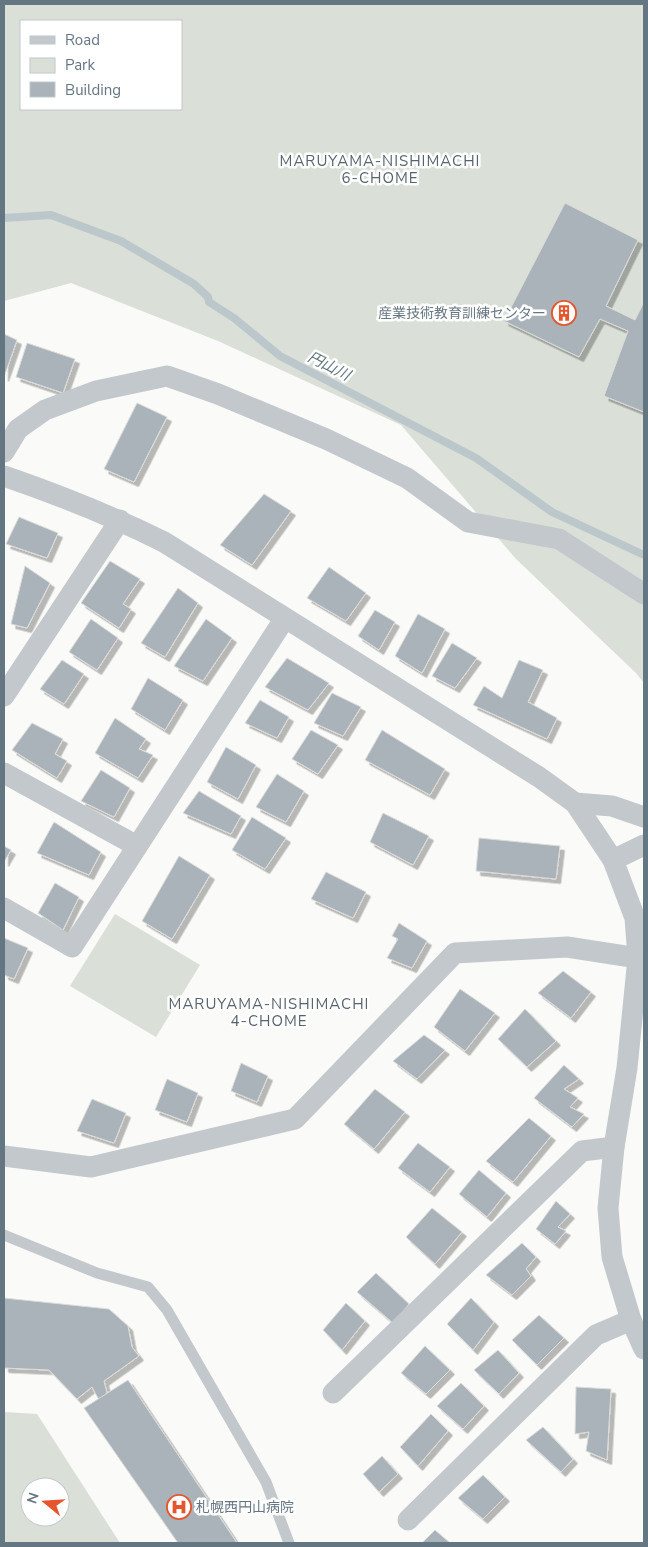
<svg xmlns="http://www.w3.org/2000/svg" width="648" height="1547" font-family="'Nunito Sans','Noto Sans JP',sans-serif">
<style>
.green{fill:#dadfd7;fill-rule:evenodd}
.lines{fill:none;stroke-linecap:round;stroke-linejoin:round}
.stream{stroke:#bbc7cb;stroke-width:8}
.building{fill:#aab3b9;stroke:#dcdcda;filter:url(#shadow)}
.lane{stroke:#c3c8cc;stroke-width:11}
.street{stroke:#c3c8cc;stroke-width:21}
.labels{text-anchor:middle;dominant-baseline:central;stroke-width:5;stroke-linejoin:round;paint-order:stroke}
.poi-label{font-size:14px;fill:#657683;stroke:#fff;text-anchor:end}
.neighbourhood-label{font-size:15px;letter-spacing:1px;fill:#57646e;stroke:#fff}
.water-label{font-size:15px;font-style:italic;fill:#60757c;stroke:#fff}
</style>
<defs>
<filter id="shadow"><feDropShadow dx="4.5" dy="4.5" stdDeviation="0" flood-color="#0004"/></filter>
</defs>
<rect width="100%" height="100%" fill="#fafaf8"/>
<g class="green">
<path d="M 4,4 L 644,4 L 644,683 L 636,673 L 516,559 L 401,425 L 218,341 L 71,283 L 4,301 ZM 21,21 L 181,21 L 181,109 L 21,109 Z"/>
<polygon points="115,914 200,965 156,1037 70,986"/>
<path d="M 4,1412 L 37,1414 L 120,1543 L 4,1543 ZM 30,1487 L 60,1487 L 60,1517 L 30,1517 Z"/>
</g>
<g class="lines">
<polyline class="stream" points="4,218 51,215 121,241 194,284 208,297 209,302 234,318 280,356 476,458 552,512 644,555"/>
</g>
<g class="building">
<polygon points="565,203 638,240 606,306 635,320 644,302 644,412 604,396 628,331 600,319 579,357 504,321"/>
<polygon points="4,334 17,340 4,377"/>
<polygon points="27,343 75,359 63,393 16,377"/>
<polygon points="137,403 167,417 134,482 104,469"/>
<polygon points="264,494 291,511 252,565 220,545"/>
<polygon points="19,517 58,533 47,558 6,544"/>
<polygon points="110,561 140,579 123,604 131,609 119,628 81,603"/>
<polygon points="25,566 50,583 27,628 11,624"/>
<polygon points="329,567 366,593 346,621 307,598"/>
<polygon points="178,588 198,603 165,657 141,643"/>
<polygon points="375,610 395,622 379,650 358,636"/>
<polygon points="418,614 445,629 422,673 395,656"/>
<polygon points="91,619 118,638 97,670 69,652"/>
<polygon points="206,619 232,638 203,681 174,666"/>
<polygon points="452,643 477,658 455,688 432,676"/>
<polygon points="287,658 329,683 308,710 265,687"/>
<polygon points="62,660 84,674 64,704 40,689"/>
<polygon points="519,660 543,670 528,702 557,718 547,739 473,705 484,686 502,698"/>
<polygon points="148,678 183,700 165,730 131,709"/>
<polygon points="332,693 361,707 343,736 314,723"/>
<polygon points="260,700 289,717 277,738 245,723"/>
<polygon points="115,718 146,739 139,749 153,755 138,778 95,753"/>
<polygon points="32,723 63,739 55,754 67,761 57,778 12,750"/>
<polygon points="311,730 338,745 318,774 292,759"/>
<polygon points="382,730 445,769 430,795 365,760"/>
<polygon points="226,747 256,765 238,799 207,782"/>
<polygon points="101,770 130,788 114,817 81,801"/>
<polygon points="277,774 304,791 286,822 256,807"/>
<polygon points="199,791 241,816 231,834 183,813"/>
<polygon points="383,813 429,836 413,865 370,842"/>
<polygon points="252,817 286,838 265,869 232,850"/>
<polygon points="54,822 101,852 89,875 37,853"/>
<polygon points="479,838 560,846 556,879 476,871"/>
<polygon points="4,846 11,850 4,862"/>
<polygon points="179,856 210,875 172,939 142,921"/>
<polygon points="326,872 366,892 353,918 311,899"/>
<polygon points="55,883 79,897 63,930 38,913"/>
<polygon points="399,923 427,941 412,968 387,958 398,939 392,936"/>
<polygon points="4,938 28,948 14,979 4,975"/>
<polygon points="563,971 591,992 571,1018 538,993"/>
<polygon points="460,989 495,1013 465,1051 434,1027"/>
<polygon points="525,1009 556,1041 527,1067 498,1039"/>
<polygon points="424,1035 445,1050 417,1079 393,1061"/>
<polygon points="241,1063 268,1076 257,1102 231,1091"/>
<polygon points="564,1065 579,1079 564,1089 578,1098 570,1107 584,1114 572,1127 534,1098"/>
<polygon points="167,1079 198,1093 187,1122 155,1110"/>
<polygon points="375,1089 405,1112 374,1149 344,1124"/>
<polygon points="92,1099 126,1113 114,1143 77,1131"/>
<polygon points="529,1118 551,1136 513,1182 486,1161"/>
<polygon points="418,1143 450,1167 430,1192 398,1168"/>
<polygon points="479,1170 506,1193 487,1217 459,1194"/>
<polygon points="556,1201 570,1214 558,1227 566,1231 555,1244 536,1229"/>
<polygon points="432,1208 462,1232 435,1264 406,1237"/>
<polygon points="522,1243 536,1257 526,1269 531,1276 512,1295 486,1275"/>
<polygon points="376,1273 409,1304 393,1323 357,1292"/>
<polygon points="4,1298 109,1309 128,1326 132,1347 139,1356 104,1381 107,1393 99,1400 92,1387 77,1399 49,1370 4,1368"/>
<polygon points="471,1298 494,1322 473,1350 447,1324"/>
<polygon points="346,1303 365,1321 342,1350 323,1330"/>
<polygon points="539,1315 564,1338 537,1365 512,1340"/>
<polygon points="425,1346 450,1370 426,1394 401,1373"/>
<polygon points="498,1350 519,1373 499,1394 474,1370"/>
<polygon points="128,1380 237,1543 178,1543 84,1408"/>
<polygon points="461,1383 484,1406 463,1429 437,1406"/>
<polygon points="576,1387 611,1389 607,1460 586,1451 589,1432 575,1434"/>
<polygon points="431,1414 448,1431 418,1466 400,1447"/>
<polygon points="543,1427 573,1459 561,1472 526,1440"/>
<polygon points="382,1456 398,1474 379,1492 363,1474"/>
<polygon points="483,1475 505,1497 483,1519 458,1498"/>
<polygon points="435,1530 450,1543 422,1543"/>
</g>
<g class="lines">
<polyline class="lane" points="4,1235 97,1273 148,1287 167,1310 266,1482 289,1543"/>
<g class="street">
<polyline points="4,452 18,429 45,410 96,391 167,376 218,394 326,439 407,478 468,522 559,539 644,594"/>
<path d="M 4,476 C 59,495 112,516 164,542 L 539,777 L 575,803 L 613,860 L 635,918 L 638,958 L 627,1068 L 614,1147 L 608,1208 L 612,1257 L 631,1320 L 644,1349"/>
<polyline points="4,696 120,520"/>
<polyline points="4,773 137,846"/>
<polyline points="575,803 612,806 644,817"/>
<polyline points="613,860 644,845"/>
<polyline points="4,908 72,947 285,618"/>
<polyline points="4,1156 91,1167 295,1119 455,953 567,947 638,958"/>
<polyline points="333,1393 582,1151 614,1147"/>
<polyline points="408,1520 596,1335 631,1320"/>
</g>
</g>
<defs>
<symbol id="building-ring" viewBox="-11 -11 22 22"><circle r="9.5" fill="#fff" stroke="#e4572e" stroke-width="1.5"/><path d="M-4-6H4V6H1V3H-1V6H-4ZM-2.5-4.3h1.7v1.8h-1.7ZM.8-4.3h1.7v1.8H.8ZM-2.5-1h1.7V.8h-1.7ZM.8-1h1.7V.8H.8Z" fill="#e4572e"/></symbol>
<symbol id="hospital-ring" viewBox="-11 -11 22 22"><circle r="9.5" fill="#fff" stroke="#e4572e" stroke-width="1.5"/><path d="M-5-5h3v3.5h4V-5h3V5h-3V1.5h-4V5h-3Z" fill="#e4572e"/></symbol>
</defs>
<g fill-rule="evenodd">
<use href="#building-ring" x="550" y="299" width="28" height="28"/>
<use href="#hospital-ring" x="165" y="1493" width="28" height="28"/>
</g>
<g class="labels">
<g class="poi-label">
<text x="546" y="313">産業技術教育訓練センター</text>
<text x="196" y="1507" text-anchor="start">札幌西円山病院</text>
</g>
<g class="neighbourhood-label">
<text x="380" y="161">MARUYAMA-NISHIMACHI<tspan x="380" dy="17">6-CHOME</tspan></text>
<text x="269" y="1004">MARUYAMA-NISHIMACHI<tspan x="269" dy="17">4-CHOME</tspan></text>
</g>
<g class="water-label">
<text transform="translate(329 366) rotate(27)">円山川</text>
</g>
</g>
<rect width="648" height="1547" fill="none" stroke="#657683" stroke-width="10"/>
<rect x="20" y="20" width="162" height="90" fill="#ffffff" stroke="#c1c8cd"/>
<rect x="30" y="36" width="25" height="8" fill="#c3c8cc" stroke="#c1c8cd"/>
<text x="65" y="45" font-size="15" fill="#657683">Road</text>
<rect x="30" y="58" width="25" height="15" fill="#dadfd7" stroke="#c1c8cd"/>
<text x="65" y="70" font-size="15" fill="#657683">Park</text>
<rect x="30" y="82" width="25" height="15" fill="#aab3b9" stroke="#c1c8cd"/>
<text x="65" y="95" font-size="15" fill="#657683">Building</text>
<g transform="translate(45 1502) rotate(288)"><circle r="24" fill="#ffffff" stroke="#c1c8cd"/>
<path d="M0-4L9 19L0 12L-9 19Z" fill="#e4572e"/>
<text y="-8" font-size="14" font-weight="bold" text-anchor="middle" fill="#657683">N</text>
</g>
</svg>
